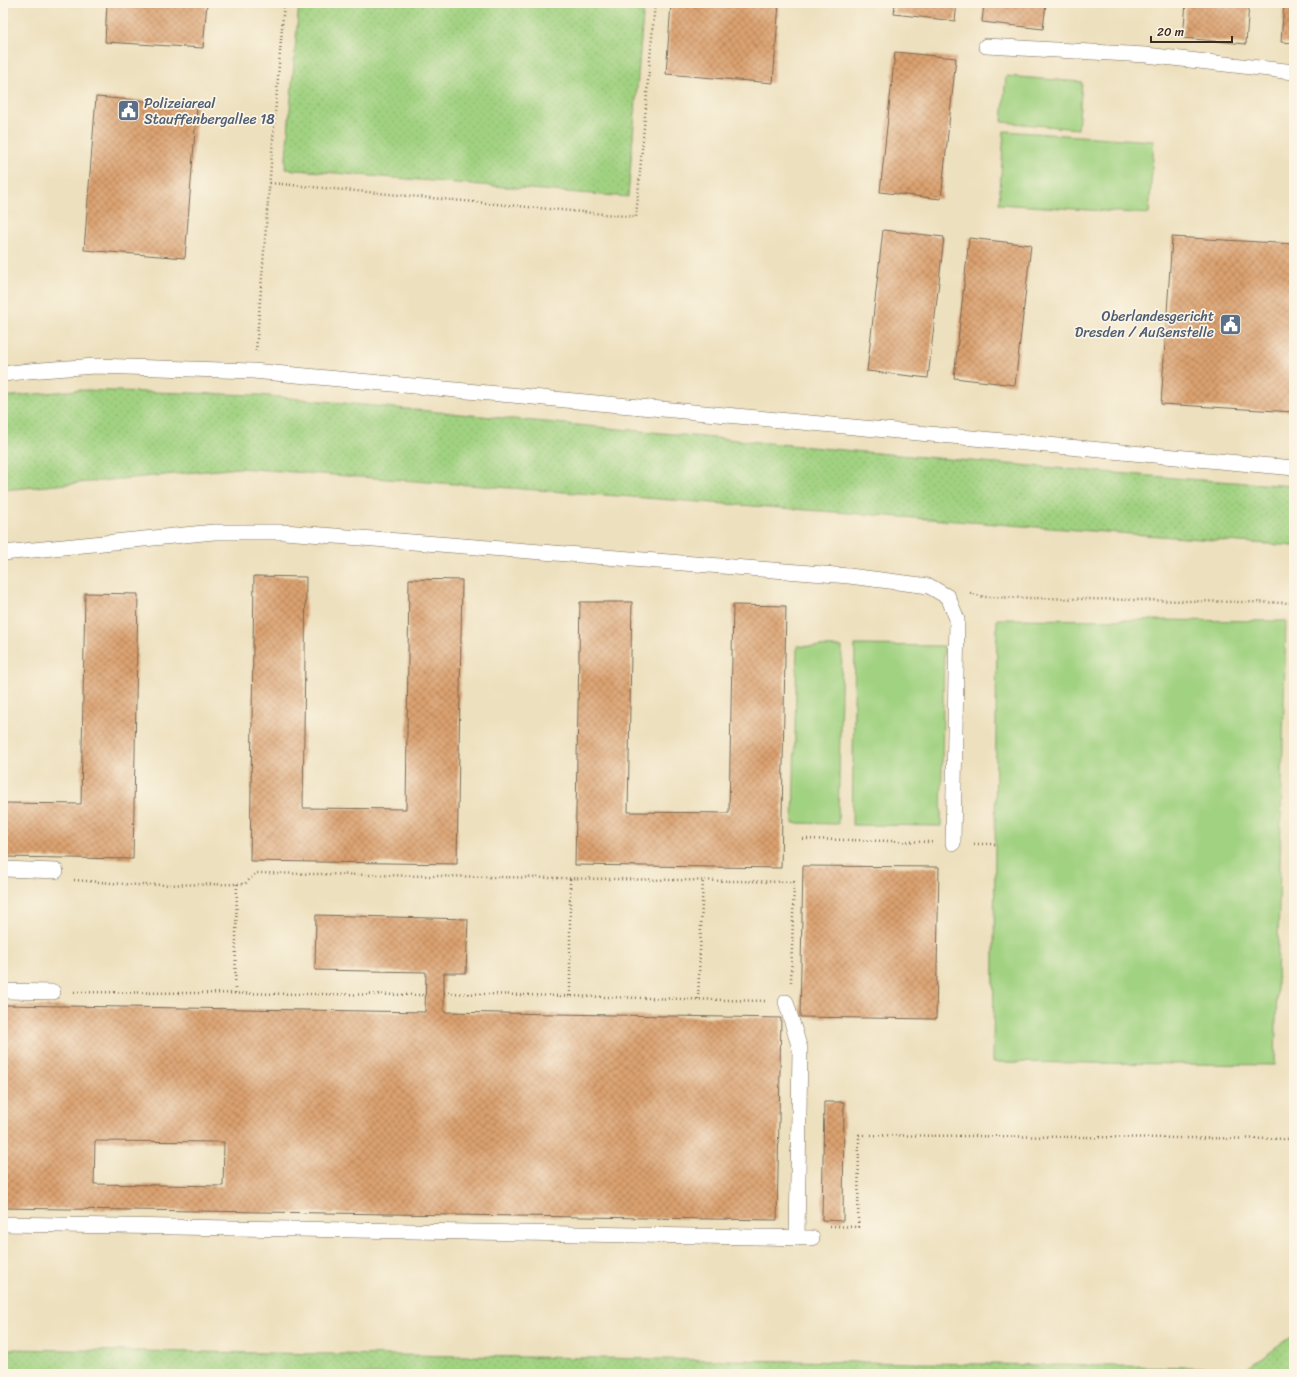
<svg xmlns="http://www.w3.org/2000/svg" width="1297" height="1377" font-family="Sriracha,sans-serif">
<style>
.grass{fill:url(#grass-dots);stroke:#6e7e50}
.park{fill:#a1d281;stroke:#6e7e50}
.building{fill:url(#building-cross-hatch);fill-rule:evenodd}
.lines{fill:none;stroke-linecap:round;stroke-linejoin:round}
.lane-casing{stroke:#796a56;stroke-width:16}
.path{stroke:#796a56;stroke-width:2.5;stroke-dasharray:1 3;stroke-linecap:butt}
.lane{stroke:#fff;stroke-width:15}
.labels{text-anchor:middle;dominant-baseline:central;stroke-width:3.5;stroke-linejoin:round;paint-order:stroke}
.service-label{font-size:14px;fill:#4e5e75;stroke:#fcf5e5;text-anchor:start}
</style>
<defs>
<pattern id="grass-dots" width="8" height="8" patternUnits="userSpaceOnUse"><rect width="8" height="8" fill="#a1d281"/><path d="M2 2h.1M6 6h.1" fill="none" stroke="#8cb46f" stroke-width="1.8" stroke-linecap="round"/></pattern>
<pattern id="building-cross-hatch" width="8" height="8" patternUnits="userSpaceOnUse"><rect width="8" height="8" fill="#dba170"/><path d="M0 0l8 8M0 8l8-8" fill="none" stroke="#b3835b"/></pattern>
</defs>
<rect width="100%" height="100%" fill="#fcf5e5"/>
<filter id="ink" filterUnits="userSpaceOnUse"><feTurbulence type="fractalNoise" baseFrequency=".025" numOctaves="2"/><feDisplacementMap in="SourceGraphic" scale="8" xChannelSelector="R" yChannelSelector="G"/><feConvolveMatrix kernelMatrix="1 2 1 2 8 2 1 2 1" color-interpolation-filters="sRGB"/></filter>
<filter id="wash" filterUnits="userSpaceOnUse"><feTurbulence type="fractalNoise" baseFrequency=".012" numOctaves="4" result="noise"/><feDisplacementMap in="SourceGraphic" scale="16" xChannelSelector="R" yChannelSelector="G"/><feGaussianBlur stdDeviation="0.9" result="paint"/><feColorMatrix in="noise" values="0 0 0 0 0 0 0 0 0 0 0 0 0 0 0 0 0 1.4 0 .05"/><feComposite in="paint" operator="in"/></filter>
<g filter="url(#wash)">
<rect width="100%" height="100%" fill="#ede0be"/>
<g class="grass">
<polygon points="299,3 644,3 628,197 285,169"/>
<polygon points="79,390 258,395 864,452 1187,479 1294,486 1294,546 239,468 3,490 3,397"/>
<polygon points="1294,1335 1294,1374 3,1374 3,1349 1248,1368"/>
</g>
<g class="park">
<polygon points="1006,76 1082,82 1078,129 1002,122"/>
<polygon points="1004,131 1154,141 1149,214 999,204"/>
<polygon points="997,619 1286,621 1275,1065 993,1062"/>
<polygon points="855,645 944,646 941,826 852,825"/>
<polygon points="797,646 842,647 838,824 793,823"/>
</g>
<g id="blocks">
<g class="building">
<polygon points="107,3 207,3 203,48 105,42"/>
<polygon points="671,3 779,3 773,83 666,74"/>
<polygon points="895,3 957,3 955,21 894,14"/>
<polygon points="984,3 1046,3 1043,29 982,22"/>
<polygon points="1186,3 1249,3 1246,44 1183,38"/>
<polygon points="1284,3 1294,3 1294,43 1281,42"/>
<polygon points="895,52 956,58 941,199 880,192"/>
<polygon points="96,97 197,105 185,258 84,250"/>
<polygon points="883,230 944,237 928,378 867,371"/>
<polygon points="1172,237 1294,244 1294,412 1161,404"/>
<polygon points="969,238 1031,245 1015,385 954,378"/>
<polygon points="254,576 306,577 303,808 406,809 409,579 462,580 457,864 250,861"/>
<polygon points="85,593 138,594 133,859 3,857 3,803 81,804"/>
<polygon points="580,602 632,602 628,812 729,813 733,605 786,606 781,868 575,865"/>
<polygon points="803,866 939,867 936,1019 800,1017"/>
<path d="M 316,915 L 468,919 L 466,973 L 444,973 L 444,1012 L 781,1018 L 777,1220 L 3,1208 L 3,1005 L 425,1012 L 426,972 L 315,970 ZM 95,1141 L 224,1142 L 223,1186 L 94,1184 Z"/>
<polygon points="824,1102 844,1102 843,1221 822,1220"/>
</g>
</g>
</g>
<g filter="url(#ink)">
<use href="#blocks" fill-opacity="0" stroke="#796a56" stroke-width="1"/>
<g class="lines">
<defs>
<g id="lane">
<polyline points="986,46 1146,55 1294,72"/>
<polyline points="3,374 28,371 95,366 253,371 1294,468"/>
<polyline points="3,553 214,532 284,532 849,576 929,586 948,597 957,619 953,843"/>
<polyline points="3,869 56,871"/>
<polyline points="3,991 53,992"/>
<polyline points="786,1002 800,1049 797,1238"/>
<polyline points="3,1224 812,1238"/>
</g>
</defs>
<use href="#lane" class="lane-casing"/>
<g class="path">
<polyline points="270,183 636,217 655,3"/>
<polyline points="256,351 284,3"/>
<polyline points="970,593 984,597 1294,603"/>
<polyline points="803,839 933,842"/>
<polyline points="974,844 995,844"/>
<polyline points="74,880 137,885 245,884 256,873 794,882 791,982"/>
<polyline points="74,992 426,995"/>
<polyline points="235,993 237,884"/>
<polyline points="444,993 766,1001"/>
<polyline points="570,996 570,878"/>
<polyline points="698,999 703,880"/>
<polyline points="830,1226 858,1227 859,1135 1294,1139"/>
</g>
<use href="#lane" class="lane"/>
</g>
</g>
<defs>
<symbol id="civic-square" viewBox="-11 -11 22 22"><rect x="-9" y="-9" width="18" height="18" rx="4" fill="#5c6f8a" stroke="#fcf5e5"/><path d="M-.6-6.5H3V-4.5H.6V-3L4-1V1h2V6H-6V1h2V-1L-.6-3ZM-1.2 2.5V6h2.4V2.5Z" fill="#fff"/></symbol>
</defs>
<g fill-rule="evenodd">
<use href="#civic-square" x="116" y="98" width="25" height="25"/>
<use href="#civic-square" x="1218" y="312" width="25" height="25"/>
</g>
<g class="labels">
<g class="service-label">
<text x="144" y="103">Polizeiareal<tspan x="144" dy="16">Stauffenbergallee 18</tspan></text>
<text x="1214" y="316" text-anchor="end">Oberlandesgericht<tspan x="1214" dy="16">Dresden / Außenstelle</tspan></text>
</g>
</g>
<rect width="1297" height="1377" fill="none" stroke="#fcf5e5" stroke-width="16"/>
<path d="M1151 36v6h81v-6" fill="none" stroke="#3b2a1e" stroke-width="2"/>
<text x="1157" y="36" font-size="12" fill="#3b2a1e" stroke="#fcf5e5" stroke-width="3" paint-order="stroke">20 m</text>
</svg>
